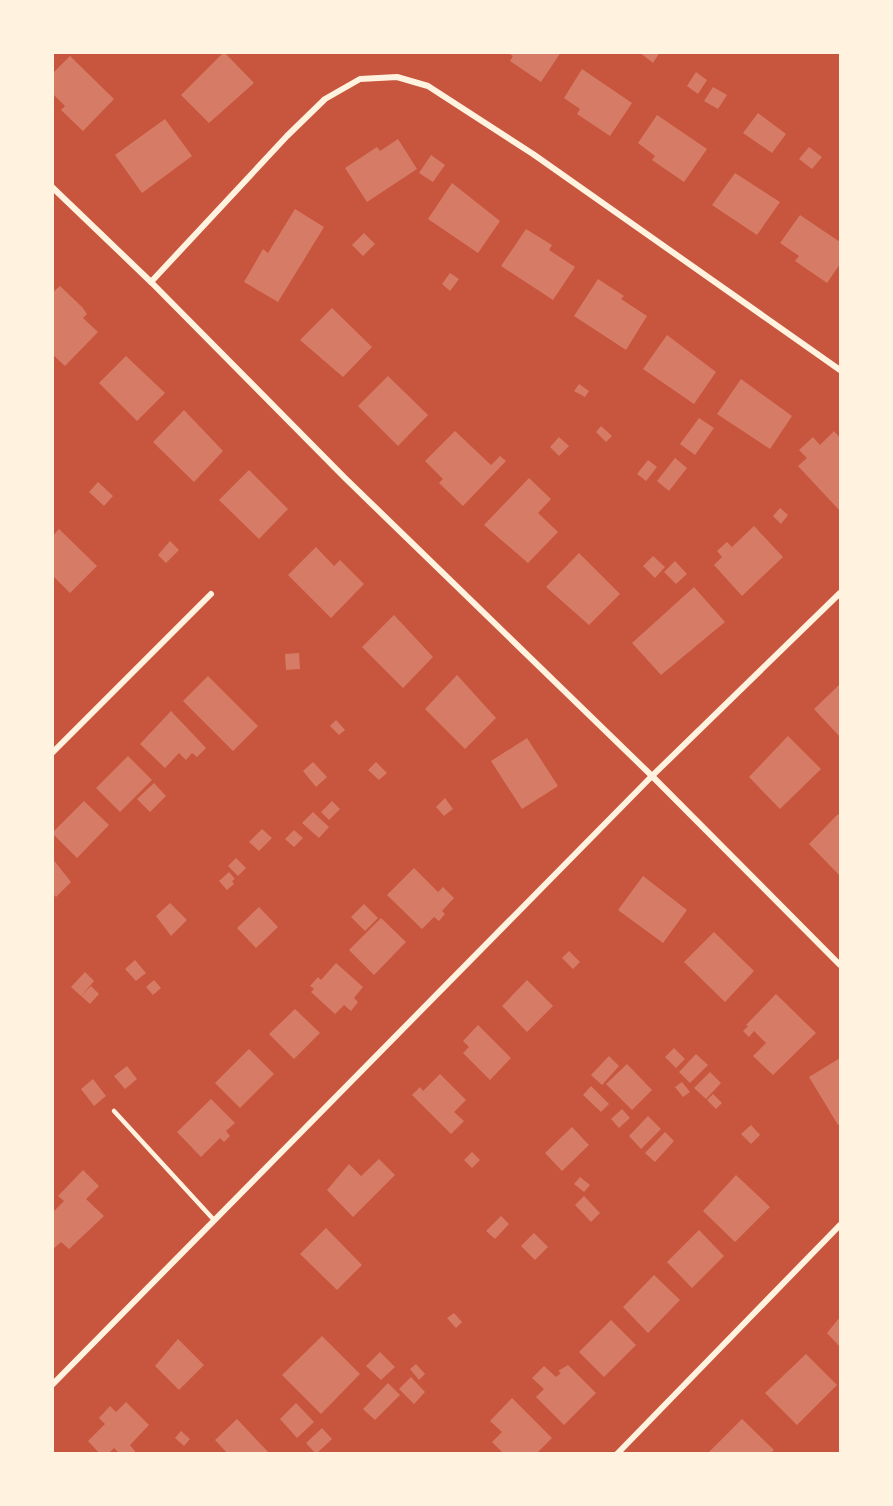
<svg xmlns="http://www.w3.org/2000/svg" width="893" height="1506" font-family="Commissioner,sans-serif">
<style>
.building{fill:#d67c66}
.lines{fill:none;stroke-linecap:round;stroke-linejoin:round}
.service{stroke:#fff3e0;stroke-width:4.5}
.minor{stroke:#fff3e0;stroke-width:6}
</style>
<rect width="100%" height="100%" fill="#c8553d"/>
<g class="building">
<polygon points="224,52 254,83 209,123 181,95"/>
<polygon points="507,52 561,52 541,82 510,61 513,56"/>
<polygon points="639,52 660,52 653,63"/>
<polygon points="70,56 114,99 83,131 61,110 65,106 52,93 52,74"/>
<polygon points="582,69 632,103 610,136 577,114 580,109 564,98"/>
<polygon points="696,72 707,80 698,94 687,86"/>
<polygon points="713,87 727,95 718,109 704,101"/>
<polygon points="758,113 786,134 772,153 743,133"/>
<polygon points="657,115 707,149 684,182 652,160 655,156 638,143"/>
<polygon points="165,119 192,156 142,193 115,155"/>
<polygon points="398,139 417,169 367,202 345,168 377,147 380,151"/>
<polygon points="809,147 822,157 812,169 799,159"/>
<polygon points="431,155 445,165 433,182 419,173"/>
<polygon points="735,173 780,202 757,235 712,205"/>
<polygon points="452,183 500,221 478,253 428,219"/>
<polygon points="295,209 324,227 278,302 244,282 263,249 268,253"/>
<polygon points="800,215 840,242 840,264 827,283 795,261 799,256 780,243"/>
<polygon points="526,229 552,245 549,250 575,267 553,300 501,266"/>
<polygon points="364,233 375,244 363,256 352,245"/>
<polygon points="450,273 459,279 450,291 442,284"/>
<polygon points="598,279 624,296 621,299 647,316 626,350 574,316"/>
<polygon points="60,286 82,307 87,314 83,318 98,332 65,366 52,354 52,293"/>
<polygon points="332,308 372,347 343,377 300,340"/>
<polygon points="667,335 716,372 694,404 643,369"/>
<polygon points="126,356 165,393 137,421 99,383"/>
<polygon points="388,376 428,415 398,446 358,406"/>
<polygon points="741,379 792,416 770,449 717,414"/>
<polygon points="579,384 589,391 585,397 574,391"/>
<polygon points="184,410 223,451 194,482 153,442"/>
<polygon points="699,418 714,428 695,455 680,444"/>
<polygon points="601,426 612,436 606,442 596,432"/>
<polygon points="455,431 491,465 500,456 506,461 463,506 439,483 443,479 425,461"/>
<polygon points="834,431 840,438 840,511 798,466 807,458 799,450 813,437 820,445"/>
<polygon points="559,437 569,446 559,456 550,447"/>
<polygon points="675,458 687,468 669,491 657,481"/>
<polygon points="648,460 657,467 646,481 637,474"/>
<polygon points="249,470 288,509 259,539 219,500"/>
<polygon points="529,478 551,499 538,513 558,532 528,563 484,525"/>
<polygon points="98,482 113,496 104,506 89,492"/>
<polygon points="780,508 788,515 781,524 773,516"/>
<polygon points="754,526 783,557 742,596 714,565 722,557 717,551 727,542 732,547"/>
<polygon points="59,529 97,566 70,593 52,575 52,537"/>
<polygon points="170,541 179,550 166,563 158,555"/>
<polygon points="316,547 334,566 340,560 364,584 331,618 288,575"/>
<polygon points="579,553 620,594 589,625 546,587"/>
<polygon points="653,556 665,567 655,578 643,566"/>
<polygon points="675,561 687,574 676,584 664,572"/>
<polygon points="694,587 725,622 661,675 632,643"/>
<polygon points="394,615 433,657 403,688 362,647"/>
<polygon points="299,653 300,669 286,670 285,654"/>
<polygon points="457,675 496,718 465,749 425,709"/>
<polygon points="208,676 258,726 233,751 183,701"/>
<polygon points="839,685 840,687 840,737 814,709"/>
<polygon points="171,711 206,748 197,757 192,753 186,760 179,753 165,768 140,744"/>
<polygon points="336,720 345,730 339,735 330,726"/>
<polygon points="788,736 821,769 780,809 749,777"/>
<polygon points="527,738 558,786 522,809 491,761"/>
<polygon points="128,756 152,780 120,812 96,788"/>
<polygon points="313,762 327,777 316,787 303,771"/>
<polygon points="376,762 387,773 379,780 368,770"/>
<polygon points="154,783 166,796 150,812 137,799"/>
<polygon points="445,798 453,809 444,816 436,807"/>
<polygon points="84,801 109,825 77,858 52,833"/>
<polygon points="332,801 340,809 329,820 321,812"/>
<polygon points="313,812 329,827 319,838 302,823"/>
<polygon points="838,814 840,816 840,876 809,844"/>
<polygon points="262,829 272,838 259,851 249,842"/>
<polygon points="294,830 303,838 294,847 285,839"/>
<polygon points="52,858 71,882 56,897 52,893"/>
<polygon points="236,858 246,868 238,876 228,866"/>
<polygon points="414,868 438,892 443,887 454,898 442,911 445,914 439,921 434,917 422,929 387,895"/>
<polygon points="229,872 235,879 232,881 234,884 227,890 219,881"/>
<polygon points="643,876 687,910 663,943 618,910"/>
<polygon points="170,903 187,920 171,936 156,916"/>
<polygon points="364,904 378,918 365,931 351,917"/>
<polygon points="259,907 278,927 256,948 237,928"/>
<polygon points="381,918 406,942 374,975 349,950"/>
<polygon points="714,932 754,971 725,1002 684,962"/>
<polygon points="569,951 580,962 573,969 562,958"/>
<polygon points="135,960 146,973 136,981 125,969"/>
<polygon points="336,963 363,987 354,998 358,1002 351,1011 344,1005 335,1014 311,992 314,989 310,986 318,977 321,980"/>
<polygon points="85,972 94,981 81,996 71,987"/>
<polygon points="154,980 161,988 153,995 146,987"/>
<polygon points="527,980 553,1006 527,1032 502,1006"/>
<polygon points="91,986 99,994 90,1004 81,996"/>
<polygon points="776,994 816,1033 773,1075 753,1056 766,1043 754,1031 749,1037 743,1031 748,1026 746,1025"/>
<polygon points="295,1009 320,1033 294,1059 269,1034"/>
<polygon points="478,1025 511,1058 490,1080 463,1053 469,1047 463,1041"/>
<polygon points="674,1048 685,1059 676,1068 665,1057"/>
<polygon points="249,1049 274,1074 240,1108 215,1083"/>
<polygon points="696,1054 708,1065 690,1083 679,1072"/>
<polygon points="609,1056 619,1066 602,1085 591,1075"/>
<polygon points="840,1058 840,1124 838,1125 809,1077"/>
<polygon points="627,1064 652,1090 632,1110 606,1084"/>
<polygon points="127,1066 137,1079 125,1089 114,1076"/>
<polygon points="710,1072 721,1083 706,1099 694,1088"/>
<polygon points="440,1074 466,1100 454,1112 464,1121 451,1134 412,1095 420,1087 423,1091"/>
<polygon points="93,1079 106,1096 94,1106 81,1089"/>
<polygon points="682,1082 690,1092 683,1097 675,1087"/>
<polygon points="591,1086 609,1104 601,1112 583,1095"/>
<polygon points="713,1094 722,1103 716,1109 707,1100"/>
<polygon points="211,1099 235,1123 226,1131 230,1136 224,1142 220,1138 201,1157 177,1132"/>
<polygon points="622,1109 630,1118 619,1128 611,1119"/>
<polygon points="648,1116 661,1129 641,1149 629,1136"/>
<polygon points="751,1125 760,1135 751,1144 741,1134"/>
<polygon points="572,1127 589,1145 562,1171 545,1153"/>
<polygon points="665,1132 674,1141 655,1162 645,1153"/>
<polygon points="472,1152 480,1160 472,1168 464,1160"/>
<polygon points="379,1159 395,1175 353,1217 327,1190 349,1164 361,1176"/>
<polygon points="83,1170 99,1186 86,1199 104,1216 69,1249 61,1242 52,1250 52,1213 64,1201 58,1196"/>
<polygon points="736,1175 770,1207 735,1242 703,1211"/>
<polygon points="580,1177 590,1185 584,1192 574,1184"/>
<polygon points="584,1196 600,1213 591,1222 575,1205"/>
<polygon points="501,1216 509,1224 495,1239 486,1231"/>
<polygon points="326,1228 362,1265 337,1290 300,1254"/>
<polygon points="699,1230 724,1256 692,1288 667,1262"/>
<polygon points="534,1233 548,1247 535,1260 521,1246"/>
<polygon points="654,1275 680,1300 648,1333 623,1307"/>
<polygon points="454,1313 462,1322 456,1328 447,1318"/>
<polygon points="840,1317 840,1347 827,1333"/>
<polygon points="611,1320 636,1345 604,1377 579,1352"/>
<polygon points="322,1336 360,1374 321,1414 282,1375"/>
<polygon points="178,1339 204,1365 179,1390 155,1366"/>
<polygon points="380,1352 395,1367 381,1380 366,1366"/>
<polygon points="806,1354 837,1385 797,1425 765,1393"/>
<polygon points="416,1364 425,1374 419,1380 410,1369"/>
<polygon points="568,1365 596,1393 564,1425 536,1397 544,1389 532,1378 544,1366 556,1377 561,1373 558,1371"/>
<polygon points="411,1377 425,1392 414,1404 399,1389"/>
<polygon points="388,1383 400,1395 375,1420 363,1409"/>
<polygon points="512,1398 552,1438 536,1454 504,1454 492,1442 502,1432 490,1421"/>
<polygon points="126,1402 149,1425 130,1445 135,1451 133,1454 120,1454 114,1448 108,1454 100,1454 88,1441 105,1424 99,1418 110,1406 116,1412"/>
<polygon points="296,1403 314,1422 297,1438 280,1419"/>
<polygon points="237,1419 270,1454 228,1454 215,1440"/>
<polygon points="742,1419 774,1450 770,1454 707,1454"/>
<polygon points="322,1428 332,1439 316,1454 306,1443"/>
<polygon points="181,1431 190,1439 184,1446 175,1438"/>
</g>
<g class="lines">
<polyline class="service" points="114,1111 214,1220"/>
<g class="minor">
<polyline points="52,187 151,282 345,478 652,776 840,965"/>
<polyline points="151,282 287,136 325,99 360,79 397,77 428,86 533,154 840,370"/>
<polyline points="52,753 211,594"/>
<polyline points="52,1385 652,776 840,593"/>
<polyline points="617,1454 840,1225"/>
</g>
</g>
<rect width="893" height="1506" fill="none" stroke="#fff3e0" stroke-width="108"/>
</svg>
